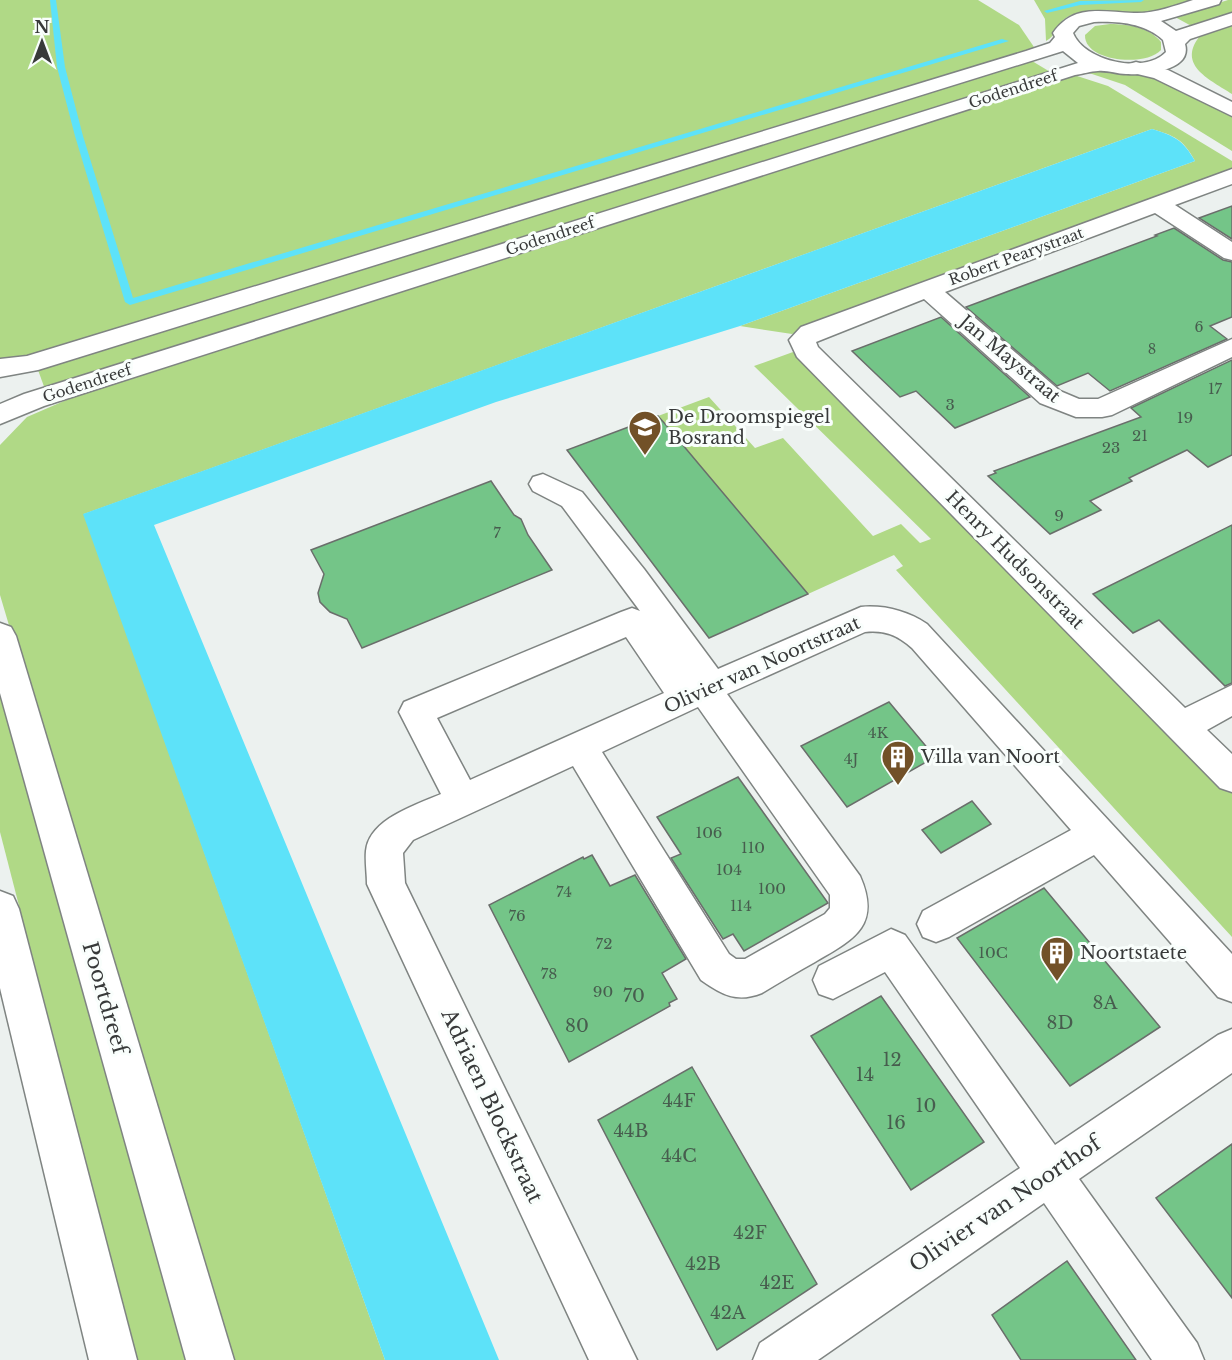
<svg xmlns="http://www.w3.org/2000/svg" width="1232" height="1360" font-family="'Libre Baskerville',serif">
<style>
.green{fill:#b0d986}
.water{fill:#5de2f9}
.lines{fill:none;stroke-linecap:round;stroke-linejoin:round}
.stream{fill:#5de2f9;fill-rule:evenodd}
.building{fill:#74c588;stroke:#6a6e6b;stroke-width:1.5}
.minor-casing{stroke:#7f8482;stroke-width:3}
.major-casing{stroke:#7f8482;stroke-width:3}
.minor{fill:#fff;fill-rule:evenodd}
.major{fill:#fff;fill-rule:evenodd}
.labels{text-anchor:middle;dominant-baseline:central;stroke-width:6;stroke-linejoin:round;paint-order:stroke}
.far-number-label{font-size:14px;fill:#475d4e}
.far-street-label{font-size:15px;fill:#383a3a;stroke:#f9fefc}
.number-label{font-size:15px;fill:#475d4e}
.street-label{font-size:18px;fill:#383a3a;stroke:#f9fefc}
.poi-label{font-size:18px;fill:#383a3a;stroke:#f9fefc;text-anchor:start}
.near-number-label{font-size:18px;fill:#475d4e}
.near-street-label{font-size:21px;fill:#383a3a;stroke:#f9fefc}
</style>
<rect width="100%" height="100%" fill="#ecf1ef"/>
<g class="green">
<polygon points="0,0 978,0 1019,25 1036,50 47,356 0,362"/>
<path d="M 1034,0 L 1200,0 C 1181,6 1160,15 1141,14 C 1117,13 1094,7 1071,15 C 1055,22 1058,35 1046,41 L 1045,19 Z"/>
<polygon points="1228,0 1232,0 1232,16 1195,28 1175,17"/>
<path d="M 1110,24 C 1128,24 1149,27 1161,42 L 1161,50 C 1146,67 1084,62 1085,35 L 1095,26 Z"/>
<path d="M 1232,24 L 1232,94 C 1211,80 1177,66 1199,37 Z"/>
<polygon points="1032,61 1052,73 46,392 38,370"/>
<polygon points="1096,70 1149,75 1232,115 1232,151 1125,85 1086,72"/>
<path d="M 1074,75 L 1108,86 L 1232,161 L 1232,169 L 792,334 L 740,326 L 1195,161 C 1183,139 1175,136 1152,129 L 84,514 L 385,1360 L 227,1360 L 0,595 L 0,445 L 27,417 L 94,388 Z"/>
<polygon points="793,352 1232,793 1232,937 896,570 903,566 894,555 808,594 658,416 709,397 755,448 783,438 873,536 901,524 920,543 931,539 754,366"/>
<polygon points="0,677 193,1360 136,1360 0,832"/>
</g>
<path class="water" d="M 1152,129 C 1175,136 1183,140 1195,161 L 740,326 L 496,402 L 154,525 L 499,1360 L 385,1360 L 83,514 Z"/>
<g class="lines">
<g class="stream">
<polygon points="50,0 56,0 65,67 83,136 133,298 1002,39 1009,41 130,305 125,302 75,136 57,67"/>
<polygon points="1144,0 1141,2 1080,5 1047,13 1044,11 1080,1"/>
</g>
</g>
<g class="building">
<polygon points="1232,206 1232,239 1199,218"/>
<polygon points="1174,228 1223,260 1232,262 1232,317 1210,326 1227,339 1110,391 1088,373 1057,386 966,307 1157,236 1155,235"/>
<polygon points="941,317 1030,397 955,428 916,391 900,397 852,351"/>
<polygon points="1232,360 1232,455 1208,467 1187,450 1129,478 1132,481 1090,501 1101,510 1050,534 988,476 996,473 994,471 1141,417 1131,408"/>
<polygon points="658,416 666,425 808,594 709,638 567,450"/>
<polygon points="491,481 514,515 521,519 528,535 552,570 362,648 347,619 330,612 320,602 318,593 324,574 311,550"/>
<polygon points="1232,525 1232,683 1225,686 1159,620 1133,633 1093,594"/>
<polygon points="889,702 935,757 847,807 801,746"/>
<polygon points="738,777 828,903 744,951 733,934 723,939 671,858 681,854 657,817"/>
<polygon points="972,801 991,824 941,853 922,830"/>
<polygon points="592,855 610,886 635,875 686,959 662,973 677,999 669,1003 670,1006 569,1062 489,905 583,857 584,859"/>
<polygon points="1044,888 1160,1027 1070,1086 957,938"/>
<polygon points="881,996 984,1142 911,1190 811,1036"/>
<polygon points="692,1067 817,1284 717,1350 598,1120"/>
<polygon points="1232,1144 1232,1298 1156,1198"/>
<polygon points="1067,1261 1136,1360 1021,1360 992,1315"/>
</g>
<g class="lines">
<defs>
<g id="minor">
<polygon points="1136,62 1168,70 1232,102 1232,116 1154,78 1129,72 1126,68 1129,64"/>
<polygon points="1232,169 1232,184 1175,205 1232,242 1232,260 1224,258 1155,213 945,292 1060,391 1079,399 1098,399 1232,339 1232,357 1112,415 1102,417 1076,417 1040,403 924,299 816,342 818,347 1185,708 1232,685 1232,716 1207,730 1232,754 1232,792 1220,788 797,357 789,340 801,327"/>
<path d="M 543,474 L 582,492 L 644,569 L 718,669 L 861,607 C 885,605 907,611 927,624 L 1232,954 L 1232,1002 L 1218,997 L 1094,855 L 949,937 L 936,942 L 923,937 L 917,924 L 923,911 L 1071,830 L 912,648 C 897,635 885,630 865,632 L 727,694 L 860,876 C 882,926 853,940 815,962 C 797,972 780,982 762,993 C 737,1003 722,995 701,980 L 573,766 L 413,840 L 403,853 L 405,883 L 637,1360 L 589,1360 L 367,884 C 367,873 365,862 366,851 C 369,819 416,805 441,794 L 399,712 L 404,702 L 621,612 L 632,608 L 640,611 L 562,506 L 533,491 L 529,484 L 533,477 ZM 626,637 L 664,693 L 470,780 L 437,718 ZM 698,707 L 830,895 L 830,908 L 825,914 L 745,959 L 736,959 L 729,954 L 602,752 Z"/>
<polygon points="891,929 905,935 1055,1145 1218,1035 1232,1029 1232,1073 1079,1179 1197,1343 1204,1360 1152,1360 1044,1203 818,1360 753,1360 760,1343 1020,1168 885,972 833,999 819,994 813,980 819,966"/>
</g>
<g id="major">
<path d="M 1193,0 L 1221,0 L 1219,4 L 1161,21 L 1176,31 L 1232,13 L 1232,25 L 1190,39 L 1185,44 C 1193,71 1144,75 1126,74 C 1117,74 1107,70 1098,71 C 1091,71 1083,74 1075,75 L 44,406 L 0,424 L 0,404 L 24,394 L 1078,63 L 1063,51 L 38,370 L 0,377 L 0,359 L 27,356 L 1026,51 L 1050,43 L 1055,37 L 1053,33 C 1074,3 1102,12 1134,13 C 1153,14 1174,6 1193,0 ZM 1094,22 C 1118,21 1145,23 1163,40 L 1166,52 C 1144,75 1084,61 1073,33 L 1079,26 Z"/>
<polygon points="0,623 11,627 16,636 234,1360 186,1360 0,693"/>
<polygon points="0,891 13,896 19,909 137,1360 89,1360 0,988"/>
</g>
</defs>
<use href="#minor" class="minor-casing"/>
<use href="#major" class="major-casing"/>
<use href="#minor" class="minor"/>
<use href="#major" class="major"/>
</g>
<defs>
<symbol id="school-pin" viewBox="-11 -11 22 30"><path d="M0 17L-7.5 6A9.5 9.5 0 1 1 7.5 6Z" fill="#725128" stroke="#f9fefc"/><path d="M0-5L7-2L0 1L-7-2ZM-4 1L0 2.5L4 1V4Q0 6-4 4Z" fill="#fff"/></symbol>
<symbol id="building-pin" viewBox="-11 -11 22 30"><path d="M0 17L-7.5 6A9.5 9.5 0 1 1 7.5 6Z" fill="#725128" stroke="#f9fefc"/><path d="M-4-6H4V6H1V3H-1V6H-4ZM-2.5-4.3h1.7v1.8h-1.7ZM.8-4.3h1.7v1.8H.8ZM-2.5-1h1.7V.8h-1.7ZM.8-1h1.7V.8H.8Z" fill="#fff"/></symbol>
</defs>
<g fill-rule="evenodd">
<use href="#school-pin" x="626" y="408" width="38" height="52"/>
<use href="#building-pin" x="879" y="738" width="38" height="52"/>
<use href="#building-pin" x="1038" y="934" width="38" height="52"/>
</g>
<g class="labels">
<g class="far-number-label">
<text x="1199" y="327">6</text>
<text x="1152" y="349">8</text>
</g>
<g class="far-street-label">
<text transform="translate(1013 89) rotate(-18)">Godendreef</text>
<text transform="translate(550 236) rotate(-18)">Godendreef</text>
<text transform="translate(1016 256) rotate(-20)">Robert Pearystraat</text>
<text transform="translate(87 383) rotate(-18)">Godendreef</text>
</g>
<g class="number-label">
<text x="1215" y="388">17</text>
<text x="950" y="404">3</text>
<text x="1185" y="417">19</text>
<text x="1140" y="435">21</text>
<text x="1111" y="447">23</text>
<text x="1059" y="515">9</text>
<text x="497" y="532">7</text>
<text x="878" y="732">4K</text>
<text x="851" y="758">4J</text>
<text x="709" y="832">106</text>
<text x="753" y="847">110</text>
<text x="729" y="869">104</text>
<text x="772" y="888">100</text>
<text x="564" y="891">74</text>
<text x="741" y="905">114</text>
<text x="517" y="915">76</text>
<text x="604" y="943">72</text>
<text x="993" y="952">10C</text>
<text x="549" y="973">78</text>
<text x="603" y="991">90</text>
</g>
<g class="street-label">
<text transform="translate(1010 359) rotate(40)">Jan Maystraat</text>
<text transform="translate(1015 560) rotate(45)">Henry Hudsonstraat</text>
<text transform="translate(762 665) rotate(-24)">Olivier van Noortstraat</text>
</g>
<g class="poi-label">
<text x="668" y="417">De Droomspiegel<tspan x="668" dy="21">Bosrand</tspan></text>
<text x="921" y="757">Villa van Noort</text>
<text x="1080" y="953">Noortstaete</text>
</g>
<g class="near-number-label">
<text x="634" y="996">70</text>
<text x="1105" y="1003">8A</text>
<text x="1060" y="1023">8D</text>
<text x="577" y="1026">80</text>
<text x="892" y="1060">12</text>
<text x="865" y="1075">14</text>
<text x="679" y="1101">44F</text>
<text x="926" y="1106">10</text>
<text x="896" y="1123">16</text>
<text x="631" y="1131">44B</text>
<text x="679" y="1156">44C</text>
<text x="750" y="1233">42F</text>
<text x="703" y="1264">42B</text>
<text x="777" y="1283">42E</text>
<text x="728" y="1313">42A</text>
</g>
<g class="near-street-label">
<text transform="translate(105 998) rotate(74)">Poortdreef</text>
<text transform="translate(492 1106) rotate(65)">Adriaen Blockstraat</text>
<text transform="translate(1005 1204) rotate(-34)">Olivier van Noorthof</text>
</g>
</g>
<g transform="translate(42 42)" stroke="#f9fefc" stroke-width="4.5" paint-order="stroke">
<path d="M0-4.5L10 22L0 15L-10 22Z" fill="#383a3a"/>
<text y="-9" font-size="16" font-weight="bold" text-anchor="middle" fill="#383a3a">N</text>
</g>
</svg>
